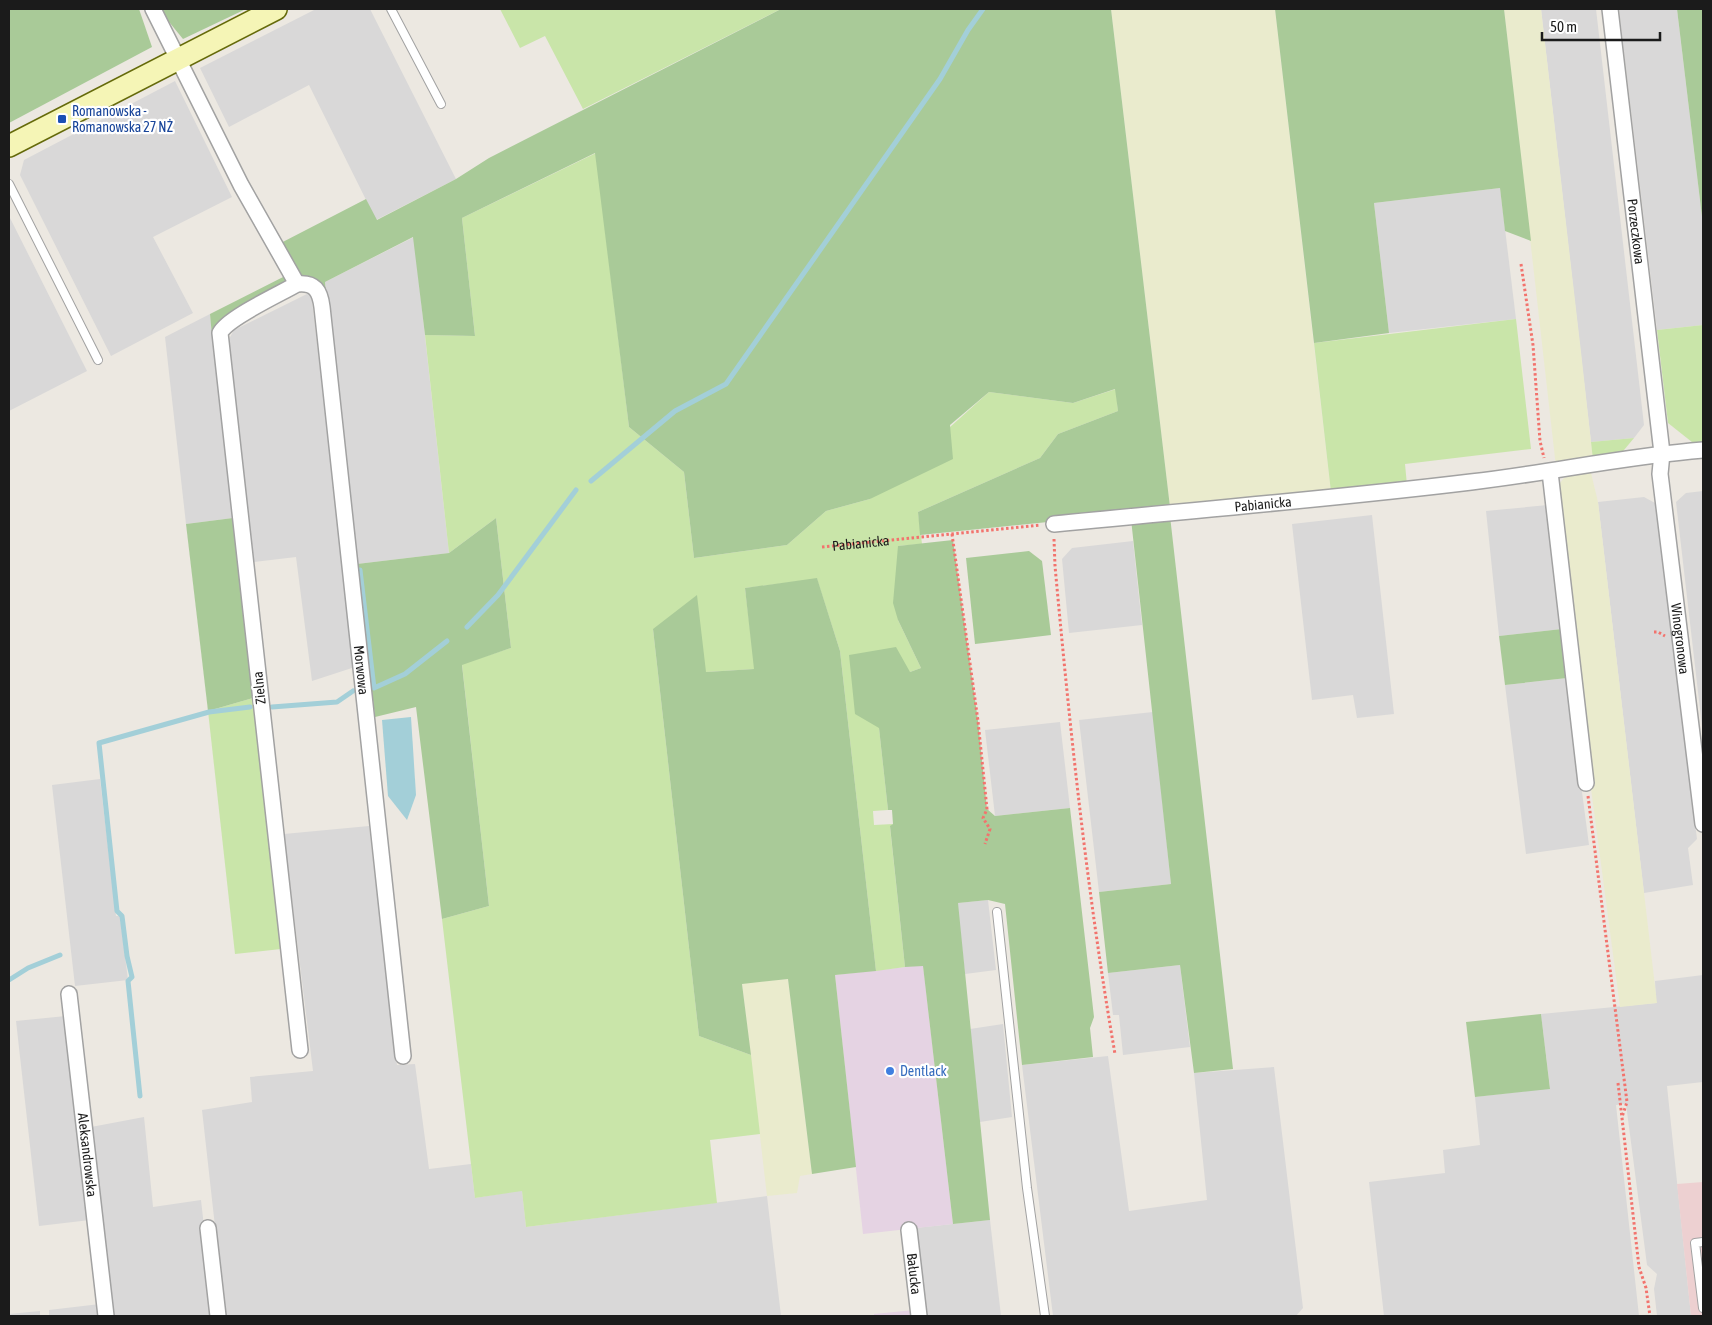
<svg xmlns="http://www.w3.org/2000/svg" width="1712" height="1325" font-family="'Asap Condensed',sans-serif">
<style>
.residential{fill:#d9d8d8}
.commercial{fill:#edd0d1}
.industrial{fill:#e5d3e3}
.farmland{fill:#eaebcd}
.grass{fill:#c9e5a9}
.forest{fill:#a9ca98}
.water{fill:#a3cfd8}
.lines{fill:none;stroke-linecap:round;stroke-linejoin:round}
.stream{stroke:#a3cfd8;stroke-width:5}
.lane-casing{stroke:#a2a2a2;stroke-width:10}
.street-casing{stroke:#a2a2a2;stroke-width:18}
.secondary-casing{stroke:#656a0a;stroke-width:24}
.path{stroke:#f2736d;stroke-width:3;stroke-dasharray:2.5 2.5;stroke-linecap:butt}
.lane{stroke:#fff;stroke-width:8}
.street{stroke:#fff;stroke-width:15}
.secondary{stroke:#f5f5b6;stroke-width:21}
.transit-dot{fill:#1a4fb4;stroke:#fff;stroke-width:2}
.shop-dot{fill:#3f7fe0;stroke:#fff;stroke-width:2}
.labels{text-anchor:middle;dominant-baseline:central;stroke-width:4.5;stroke-linejoin:round;paint-order:stroke}
.transit-label{font-size:14px;fill:#164399;stroke:#fff;text-anchor:start}
.street-label{font-size:14px;fill:#1b1b1b;stroke:#fff}
.shop-label{font-size:14px;fill:#366cbe;stroke:#fff;text-anchor:start}
</style>
<rect width="100%" height="100%" fill="#ece8e1"/>
<g class="residential">
<polygon points="316,9 370,9 456,179 376,220 309,85 229,127 200,68"/>
<polygon points="1541,9 1596,9 1644,425 1634,438 1591,442"/>
<polygon points="1619,9 1677,9 1703,225 1703,325 1657,330"/>
<polygon points="175,81 232,197 153,237 193,313 111,356 20,175 24,160"/>
<polygon points="1500,188 1516,319 1389,333 1374,203"/>
<polygon points="9,216 87,371 9,411 9,215"/>
<polygon points="414,237 449,553 357,564 325,282"/>
<polygon points="311,292 355,667 312,681 296,557 254,562 229,339 234,330"/>
<polygon points="210,314 233,518 186,524 165,337"/>
<polygon points="1703,491 1703,735 1676,502 1686,493"/>
<polygon points="1644,497 1655,503 1697,839 1688,848 1693,885 1644,893 1598,502"/>
<polygon points="1548,505 1562,629 1499,636 1486,511"/>
<polygon points="1372,515 1394,714 1357,718 1353,695 1312,700 1292,524"/>
<polygon points="1133,541 1142,625 1069,633 1062,559 1072,548"/>
<polygon points="1567,678 1589,845 1526,854 1505,685"/>
<polygon points="1153,712 1171,884 1099,892 1079,720"/>
<polygon points="1060,722 1070,808 995,816 985,730"/>
<polygon points="100,779 116,916 120,916 128,980 75,986 52,785"/>
<polygon points="369,826 397,1065 415,1064 429,1169 471,1164 475,1198 522,1190 526,1227 767,1196 781,1316 225,1316 202,1110 252,1102 250,1077 313,1071 284,834"/>
<polygon points="988,900 996,970 965,974 957,903"/>
<polygon points="1180,965 1190,1047 1123,1055 1119,1015 1113,1015 1108,973"/>
<polygon points="1703,975 1703,1082 1667,1086 1691,1316 1657,1316 1654,1289 1657,1274 1647,1265 1626,1104 1616,1105 1639,1316 1384,1316 1369,1182 1445,1173 1443,1150 1480,1145 1475,1097 1550,1088 1541,1014 1656,1003 1655,981"/>
<polygon points="66,1016 90,1220 39,1226 16,1021"/>
<polygon points="1003,1024 1012,1117 980,1122 970,1029"/>
<polygon points="1108,1056 1129,1211 1207,1200 1194,1073 1274,1067 1303,1308 1296,1316 1053,1316 1022,1065"/>
<polygon points="144,1117 153,1207 201,1200 214,1316 111,1316 91,1127"/>
<polygon points="990,1220 1001,1316 926,1316 915,1228"/>
<polygon points="100,1304 101,1316 49,1316 49,1310"/>
<polygon points="40,1311 40,1316 9,1316 9,1314"/>
</g>
<polygon class="commercial" points="1703,1182 1703,1316 1691,1316 1677,1184"/>
<g class="industrial">
<polygon points="923,965 953,1224 863,1234 835,975"/>
<polygon points="914,1310 915,1316 874,1316 874,1314"/>
</g>
<g class="farmland">
<polygon points="1111,9 1275,9 1331,492 1170,507"/>
<polygon points="1504,9 1541,9 1581,352 1593,460 1556,467"/>
<polygon points="1588,471 1591,473 1598,502 1657,1003 1620,1007 1590,781 1559,498 1560,483 1564,478"/>
<polygon points="788,979 812,1174 800,1176 797,1193 767,1196 742,983"/>
</g>
<g class="grass">
<polygon points="500,9 781,9 583,109 545,36 520,48"/>
<polygon points="596,153 629,427 684,472 694,558 787,545 826,511 870,499 989,392 1073,403 1116,389 1118,411 1058,434 1040,458 918,512 922,544 898,546 898,620 921,668 910,672 879,728 888,810 873,811 874,825 893,824 890,827 905,967 876,971 840,651 817,579 745,588 755,669 706,672 653,629 699,1036 751,1055 760,1134 710,1140 717,1203 526,1227 522,1191 475,1198 442,919 489,906 462,664 511,648 496,518 449,553 425,335 475,336 462,218"/>
<polygon points="1516,319 1531,449 1405,464 1407,485 1331,492 1314,343"/>
<polygon points="1703,325 1703,446 1697,446 1668,423 1657,330"/>
<polygon points="1634,438 1619,456 1593,460 1591,442"/>
<polygon points="253,698 281,949 235,954 208,711"/>
</g>
<g class="forest">
<polygon points="9,9 139,9 152,47 9,123"/>
<polygon points="162,9 246,9 183,39 165,17"/>
<polygon points="781,9 1111,9 1170,507 1087,518 920,535 918,512 1040,458 1058,434 1118,411 1115,389 1073,403 989,392 950,425 953,459 870,499 826,511 787,545 694,558 684,472 629,427 595,153 462,218 475,336 425,335 413,237 325,282 326,293 305,283 212,336 210,314 291,273 275,246 366,199 377,220 456,179 489,158"/>
<polygon points="1275,9 1504,9 1531,241 1505,231 1500,188 1374,203 1389,333 1314,343"/>
<polygon points="1677,9 1703,9 1703,225"/>
<polygon points="1170,516 1233,1069 1194,1073 1180,965 1108,973 1099,892 1171,884 1131,519"/>
<polygon points="233,518 253,698 208,711 186,524"/>
<polygon points="496,518 511,648 462,665 489,906 442,919 416,707 375,717 357,564 449,553"/>
<polygon points="953,540 978,721 987,809 995,816 1070,808 1094,1017 1090,1028 1093,1057 1022,1065 1005,904 988,900 958,903 990,1220 953,1224 923,966 905,967 890,826 893,824 892,810 888,810 879,728 855,714 849,655 896,647 910,672 921,668 898,620 893,603 898,546"/>
<polygon points="1029,551 1042,561 1051,635 975,644 966,558"/>
<polygon points="817,578 840,651 876,971 835,975 856,1167 812,1174 788,979 742,984 751,1055 699,1036 653,629 697,595 706,672 754,669 745,588"/>
<polygon points="1562,629 1567,678 1505,685 1499,636"/>
<polygon points="1541,1014 1550,1089 1475,1097 1466,1022"/>
</g>
<polygon class="water" points="411,717 416,795 407,820 388,796 382,720"/>
<g class="lines">
<g class="stream">
<polyline points="591,481 675,411 726,384 940,79 968,30 983,9"/>
<polyline points="360,570 374,688 405,674 447,641"/>
<polyline points="467,627 498,595 576,490"/>
<polyline points="272,707 337,702 353,691"/>
<polyline points="9,980 28,968 60,955"/>
<polyline points="140,1096 128,981 132,977 127,956 122,916 117,911 99,743 209,712 250,707"/>
</g>
<defs>
<g id="lane">
<polyline points="391,9 441,104"/>
<polyline points="9,184 98,360"/>
<polyline points="997,912 1027,1188 1045,1316"/>
<polyline points="1703,1242 1695,1243 1703,1308"/>
</g>
<g id="street">
<polyline points="153,9 241,185 297,284"/>
<path id="s2" d="M 1610,9 L 1662,453 L 1660,474 L 1703,824"/>
<polyline points="1550,472 1586,783"/>
<path id="s3" d="M 1054,524 C 1193,510 1332,499 1471,482 C 1549,473 1626,456 1703,450"/>
<path id="s4" d="M 69,994 L 106,1316"/>
<path id="s5" d="M 300,1050 L 220,333 C 227,318 280,294 297,284 C 315,282 320,291 322,307 L 403,1056"/>
<polyline points="208,1228 218,1316"/>
<path id="s6" d="M 909,1230 L 919,1316"/>
</g>
<polyline id="secondary" points="9,146 276,9"/>
</defs>
<use href="#lane" class="lane-casing"/>
<use href="#street" class="street-casing"/>
<use href="#secondary" class="secondary-casing"/>
<g class="path">
<polyline points="1521,264 1533,345 1540,441 1544,458"/>
<polyline points="952,534 978,721 987,809 983,818 990,829 985,844"/>
<path d="M 1054,539 L 1055,566 C 1070,730 1087,893 1115,1054"/>
<path id="s1" d="M 822,547 L 1040,525"/>
<polyline points="1654,632 1658,632 1665,636"/>
<polyline points="1588,796 1627,1102 1622,1117"/>
<polyline points="1618,1083 1639,1267 1646,1288 1650,1316"/>
</g>
<use href="#lane" class="lane"/>
<use href="#street" class="street"/>
<use href="#secondary" class="secondary"/>
</g>
<rect class="transit-dot" x="57" y="114" width="10" height="10" rx="2.5"/>
<circle class="shop-dot" cx="890" cy="1071" r="5"/>
<g class="labels">
<g class="transit-label">
<text x="72" y="111">Romanowska -<tspan x="72" dy="16">Romanowska 27 NŻ</tspan></text>
</g>
<g class="street-label">
<text stroke="none"><textPath href="#s2" startOffset="224">Porzeczkowa</textPath></text>
<text stroke="none"><textPath href="#s3" startOffset="210">Pabianicka</textPath></text>
<text stroke="none"><textPath href="#s1" startOffset="39">Pabianicka</textPath></text>
<text stroke="none"><textPath href="#s2" startOffset="634">Winogronowa</textPath></text>
<text stroke="none"><textPath href="#s5" startOffset="1218">Morwowa</textPath></text>
<text transform="translate(259 688) rotate(-96)">Zielna</text>
<text stroke="none"><textPath href="#s4" startOffset="162">Aleksandrowska</textPath></text>
<text stroke="none"><textPath href="#s6" startOffset="44">Bałucka</textPath></text>
</g>
<g class="shop-label">
<text x="900" y="1071">Dentlack</text>
</g>
</g>
<rect width="1712" height="1325" fill="none" stroke="#1b1b1b" stroke-width="20"/>
<path d="M1542 32v8h118v-8" fill="none" stroke="#1b1b1b" stroke-width="2.5"/>
<text x="1550" y="32" font-size="15" fill="#1b1b1b" stroke="#ffffff" stroke-width="4" paint-order="stroke">50 m</text>
</svg>
